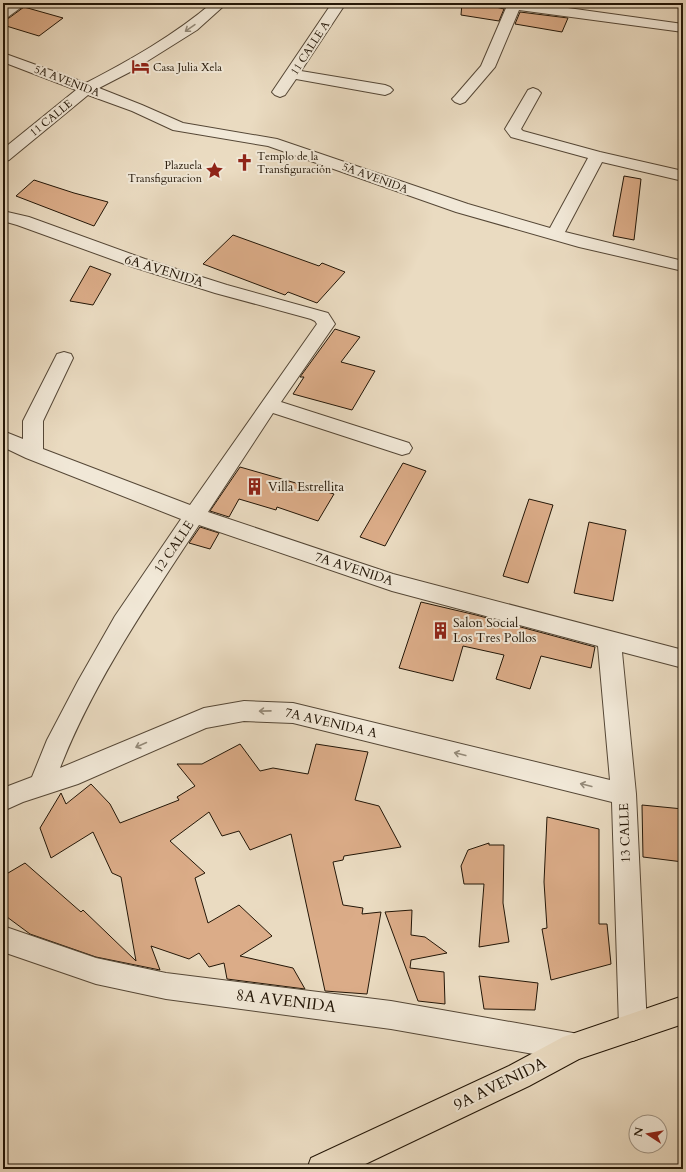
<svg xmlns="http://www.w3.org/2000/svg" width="686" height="1172" font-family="Cardo,serif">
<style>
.building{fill:#dbac88;stroke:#231607}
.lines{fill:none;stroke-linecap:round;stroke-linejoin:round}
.minor-casing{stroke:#554736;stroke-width:2}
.major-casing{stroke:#231607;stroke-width:2}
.minor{fill:#f1e8d7;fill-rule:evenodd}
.major{fill:#eadbc1;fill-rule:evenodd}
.oneway{stroke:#948a79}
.labels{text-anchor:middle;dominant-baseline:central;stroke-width:4;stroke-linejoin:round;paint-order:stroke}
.far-street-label{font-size:11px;fill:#231607;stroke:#f1e8d7}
.far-poi-label{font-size:11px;fill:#231607;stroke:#f1e8d7;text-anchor:start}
.street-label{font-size:13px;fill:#231607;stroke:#f1e8d7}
.poi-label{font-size:13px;fill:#231607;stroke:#f1e8d7;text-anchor:start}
.near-street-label{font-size:16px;fill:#231607;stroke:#f1e8d7}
</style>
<rect width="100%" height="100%" fill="#eadbc1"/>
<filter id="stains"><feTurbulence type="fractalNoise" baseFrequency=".005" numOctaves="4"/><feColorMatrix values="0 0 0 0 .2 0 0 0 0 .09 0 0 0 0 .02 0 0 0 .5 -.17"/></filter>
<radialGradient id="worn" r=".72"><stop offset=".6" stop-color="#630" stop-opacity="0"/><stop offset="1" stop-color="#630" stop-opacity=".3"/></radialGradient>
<g class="building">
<polygon points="462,3 493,3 496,7 504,9 499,21 461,15"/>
<polygon points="543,3 576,3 574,7"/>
<polygon points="24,7 63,18 39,36 3,25 3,19 9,18"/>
<polygon points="520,12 568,18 562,32 515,24"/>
<polygon points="624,176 641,179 634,240 613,236"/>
<polygon points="34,180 74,193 108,202 94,226 16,196"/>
<polygon points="233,235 319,266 322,263 345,272 317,303 288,292 285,295 203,264"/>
<polygon points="90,266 111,274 93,305 70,301"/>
<polygon points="335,329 360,337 341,362 375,371 352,410 293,394 304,377 300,377"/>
<polygon points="403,463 426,471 385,546 360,537"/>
<polygon points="240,467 334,494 318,521 277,507 276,510 239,499 229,517 210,511"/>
<polygon points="529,499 553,505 528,583 503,576"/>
<polygon points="589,522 626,530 613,601 574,593"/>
<polygon points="200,527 219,533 210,549 189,543"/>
<polygon points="421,602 476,615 595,647 591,668 541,656 530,689 496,679 504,655 463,646 453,681 399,668"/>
<polygon points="240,744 260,771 273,768 308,774 316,744 368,752 355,800 379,806 401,847 344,856 343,860 333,862 343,905 363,908 362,914 381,912 367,994 325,991 291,834 250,850 239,831 222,836 209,812 170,841 205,873 195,878 208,923 239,905 272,936 240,956 293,968 305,989 227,979 224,963 209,967 199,953 189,959 151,946 160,970 96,957 30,934 3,914 3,876 25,863 81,912 83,910 136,961 121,877 112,873 93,832 51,858 40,828 61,793 66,804 91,784 110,804 120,823 179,800 177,797 195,786 177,764 202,764"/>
<polygon points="642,805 683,809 683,862 643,857"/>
<polygon points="547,817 599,829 599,924 607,924 611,964 551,980 542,929 547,928 544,882"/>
<polygon points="489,843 489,845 504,845 503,903 509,942 479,947 484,884 464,884 461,866 468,850"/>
<polygon points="412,910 411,935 425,937 447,953 411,960 410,968 444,972 445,1004 418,1001 385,912"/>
<polygon points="479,976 538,983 535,1010 484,1009"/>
</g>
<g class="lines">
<defs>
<g id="minor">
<polygon points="10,3 27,3 8,17 3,18 3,8"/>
<path d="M 212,3 L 227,3 L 197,30 L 130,72 L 99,88 L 142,105 L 183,123 L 277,139 L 468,204 L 550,228 L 588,158 L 511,137 L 505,129 L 528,90 L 533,88 L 538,90 L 541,93 L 521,129 L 523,131 L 600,152 L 683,171 L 683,181 L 602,162 L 565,232 L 683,261 L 683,271 L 579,247 L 456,212 L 268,146 L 173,130 L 132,111 L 88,95 L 9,160 L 3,162 L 3,149 L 76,90 L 3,62 L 3,53 L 86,83 C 130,60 173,36 212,3 Z"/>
<polygon points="332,3 346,3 301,71 385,85 390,87 393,90 390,93 385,95 296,79 285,95 280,97 275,95 272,92"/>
<polygon points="494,3 532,3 683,24 683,32 519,10 495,67 465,102 460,104 455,102 452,99 455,96 481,66 506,8 496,6"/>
<path d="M 3,211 L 29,217 L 145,259 L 227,285 L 328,313 L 335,324 L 281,402 L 409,443 L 412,448 L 409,453 L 402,455 L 273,413 L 208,512 L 393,574 L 683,650 L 683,668 L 622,652 L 636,794 L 647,1027 L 643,1037 L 633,1041 L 623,1037 L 619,1027 L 612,802 L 293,723 L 244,721 L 206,728 L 78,784 L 23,802 L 3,811 L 3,788 L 32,777 L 47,740 L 78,681 L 115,616 L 181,519 L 26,458 L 3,447 L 3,431 L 23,439 L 23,421 L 55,358 L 57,354 L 64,352 L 71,354 L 73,358 L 43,421 L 43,449 L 190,505 L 317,324 L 315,321 L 311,319 L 215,293 L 133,267 L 17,225 L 3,221 ZM 199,525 L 392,591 L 598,646 L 610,780 L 293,703 L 244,701 L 204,708 L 60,768 C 94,681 148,603 199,525 Z"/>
<polygon points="3,926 96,958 166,973 391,1001 573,1033 583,1037 587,1047 583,1057 573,1061 391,1029 166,999 96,984 3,952"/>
</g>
<polygon id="major" points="683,996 683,1024 579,1059 529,1086 355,1169 307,1169 311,1158 509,1066 563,1037"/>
</defs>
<use href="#minor" class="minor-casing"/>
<use href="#major" class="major-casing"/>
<use href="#minor" class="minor"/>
<use href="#major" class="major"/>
</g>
<defs><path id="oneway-shaft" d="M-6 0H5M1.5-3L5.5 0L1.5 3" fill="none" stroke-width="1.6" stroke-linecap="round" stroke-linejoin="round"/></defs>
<g class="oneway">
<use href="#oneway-shaft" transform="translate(190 28) rotate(145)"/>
<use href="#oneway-shaft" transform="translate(265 711) rotate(179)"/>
<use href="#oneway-shaft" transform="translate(141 745) rotate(156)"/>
<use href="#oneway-shaft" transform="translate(460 754) rotate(-166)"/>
<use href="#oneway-shaft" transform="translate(586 785) rotate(-166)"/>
</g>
<defs>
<symbol id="hotel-bare" viewBox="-9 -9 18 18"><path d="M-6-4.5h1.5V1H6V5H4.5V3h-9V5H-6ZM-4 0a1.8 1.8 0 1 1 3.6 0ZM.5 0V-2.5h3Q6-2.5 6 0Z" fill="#8f2418" stroke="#f1e8d7" stroke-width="2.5" paint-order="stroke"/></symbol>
<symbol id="church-bare" viewBox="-9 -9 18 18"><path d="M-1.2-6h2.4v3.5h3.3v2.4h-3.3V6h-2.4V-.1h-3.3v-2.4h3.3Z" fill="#8f2418" stroke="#f1e8d7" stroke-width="2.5" paint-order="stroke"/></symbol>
<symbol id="sight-bare" viewBox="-9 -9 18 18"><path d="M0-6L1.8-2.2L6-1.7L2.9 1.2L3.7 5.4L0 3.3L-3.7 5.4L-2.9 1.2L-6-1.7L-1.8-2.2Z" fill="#8f2418" stroke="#f1e8d7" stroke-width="2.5" paint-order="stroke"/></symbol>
<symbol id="building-bare" viewBox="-9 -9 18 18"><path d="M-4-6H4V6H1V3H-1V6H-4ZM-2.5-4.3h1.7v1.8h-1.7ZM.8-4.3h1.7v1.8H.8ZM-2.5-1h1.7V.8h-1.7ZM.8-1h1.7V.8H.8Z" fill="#8f2418" stroke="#f1e8d7" stroke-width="2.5" paint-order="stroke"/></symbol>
</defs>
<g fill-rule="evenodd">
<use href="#hotel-bare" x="128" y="54" width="25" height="25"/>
<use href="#church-bare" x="232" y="150" width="25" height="25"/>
<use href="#sight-bare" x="202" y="158" width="25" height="25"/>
<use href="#building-bare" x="242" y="474" width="25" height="25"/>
<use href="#building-bare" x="428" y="618" width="25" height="25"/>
</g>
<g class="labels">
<g class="far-street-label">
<text transform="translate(310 48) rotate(-57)">11 CALLE A</text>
<text transform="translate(67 81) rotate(21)">5A AVENIDA</text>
<text transform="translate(51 118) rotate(-39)">11 CALLE</text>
<text transform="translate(375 178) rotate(20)">5A AVENIDA</text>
</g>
<g class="far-poi-label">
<text x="153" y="67">Casa Julia Xela</text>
<text x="257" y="156">Templo de la<tspan x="257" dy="13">Transfiguración</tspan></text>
<text x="202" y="165" text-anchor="end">Plazuela<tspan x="202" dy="13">Transfiguracion</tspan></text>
</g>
<g class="street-label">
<text transform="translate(164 271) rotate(17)">6A AVENIDA</text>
<text transform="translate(174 547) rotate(-56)">12 CALLE</text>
<text transform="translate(354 569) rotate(18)">7A AVENIDA</text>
<text transform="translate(331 723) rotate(13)">7A AVENIDA A</text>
<text transform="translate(625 833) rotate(-92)">13 CALLE</text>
</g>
<g class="poi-label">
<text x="268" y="487">Villa Estrellita</text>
<text x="453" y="623">Salon Social<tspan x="453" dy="15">Los Tres Pollos</tspan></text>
</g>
<g class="near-street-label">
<text transform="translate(286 1001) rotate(7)">8A AVENIDA</text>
<text transform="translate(500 1084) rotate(-26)">9A AVENIDA</text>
</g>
</g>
<rect width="686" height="1172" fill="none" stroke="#eadbc1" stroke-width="16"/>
<rect x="4" y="4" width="678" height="1164" fill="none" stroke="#231607" stroke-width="2"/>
<rect x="8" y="8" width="670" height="1156" fill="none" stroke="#231607"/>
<g transform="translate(648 1134) rotate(282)"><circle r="19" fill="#f1e8d7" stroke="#9f9484"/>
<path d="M0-3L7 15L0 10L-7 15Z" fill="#8f2418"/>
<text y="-6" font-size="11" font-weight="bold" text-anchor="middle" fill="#231607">N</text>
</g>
<rect width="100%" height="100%" filter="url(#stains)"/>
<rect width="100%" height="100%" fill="url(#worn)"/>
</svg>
